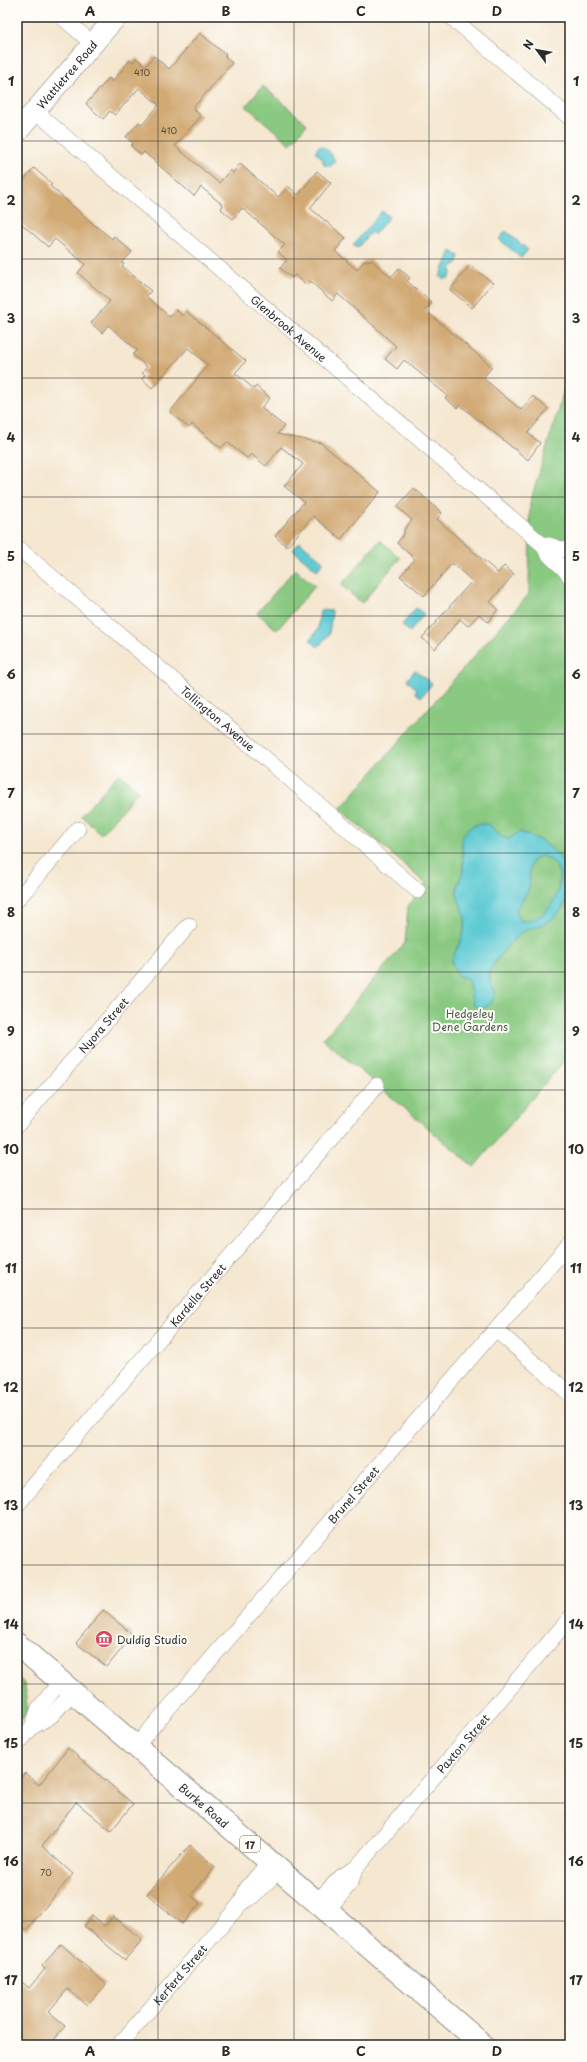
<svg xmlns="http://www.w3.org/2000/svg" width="587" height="2062" font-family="'Playpen Sans',sans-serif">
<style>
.green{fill:#89c981;stroke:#5a7a56}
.water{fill:#5dcad4;stroke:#447a80;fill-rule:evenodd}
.building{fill:#d1a973}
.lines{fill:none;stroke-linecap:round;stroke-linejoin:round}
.street-casing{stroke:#90897e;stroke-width:16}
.secondary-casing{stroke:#90897e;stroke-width:22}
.primary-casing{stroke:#90897e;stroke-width:24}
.street{stroke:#fff;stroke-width:15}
.secondary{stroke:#fff;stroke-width:21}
.primary{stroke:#fff;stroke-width:22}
.grid{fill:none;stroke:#2b2b2b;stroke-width:1;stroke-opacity:0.55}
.labels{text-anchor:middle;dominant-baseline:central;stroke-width:4;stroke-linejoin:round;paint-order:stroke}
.number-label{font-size:9px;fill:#544a3d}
.shield{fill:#fdfcf7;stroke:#6a6a68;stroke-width:1}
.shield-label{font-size:10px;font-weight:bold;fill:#2b2b2b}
.street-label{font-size:11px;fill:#2b2b2b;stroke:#fdfcf7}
.park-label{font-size:11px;fill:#475a45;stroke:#fdfcf7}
.poi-label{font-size:11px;fill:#2b2b2b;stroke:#fdfcf7;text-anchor:start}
.neatline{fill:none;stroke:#2b2b2b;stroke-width:1.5}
.grid-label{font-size:13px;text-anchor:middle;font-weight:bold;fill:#2b2b2b}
</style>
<rect width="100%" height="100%" fill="#fdfcf7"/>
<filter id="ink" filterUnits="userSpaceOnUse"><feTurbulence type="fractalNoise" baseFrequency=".025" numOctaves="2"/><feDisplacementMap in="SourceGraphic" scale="8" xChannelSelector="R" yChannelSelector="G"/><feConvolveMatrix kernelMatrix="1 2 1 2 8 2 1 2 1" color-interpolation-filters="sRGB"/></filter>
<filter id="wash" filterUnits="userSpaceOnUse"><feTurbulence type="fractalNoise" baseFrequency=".012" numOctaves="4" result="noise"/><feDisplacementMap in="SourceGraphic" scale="16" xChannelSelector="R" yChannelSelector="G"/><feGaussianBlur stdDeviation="0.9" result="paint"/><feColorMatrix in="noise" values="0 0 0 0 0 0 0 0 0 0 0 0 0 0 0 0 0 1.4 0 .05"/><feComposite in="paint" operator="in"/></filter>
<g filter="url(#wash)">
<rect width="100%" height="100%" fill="#f5e7d0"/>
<g class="green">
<polygon points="263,86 307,124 290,144 246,106"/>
<polygon points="570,370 570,1054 474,1167 323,1039 405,943 408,906 426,884 340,809 529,594 530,503"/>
<polygon points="380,540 400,558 362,603 341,585"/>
<polygon points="295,569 315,586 277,630 257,613"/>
<polygon points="119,773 139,790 101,834 81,816"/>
<polygon points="17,1677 24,1683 28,1713 17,1724"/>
</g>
<g class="water">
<path d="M 319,146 C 326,147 334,155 335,162 L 331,166 L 324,165 L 322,158 L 315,152 Z"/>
<polygon points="382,211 389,217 374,235 371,232 357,248 353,245"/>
<polygon points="506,231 528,250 521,258 499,239"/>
<polygon points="451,251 459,256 458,262 451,268 452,273 449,278 443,279 440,277"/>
<polygon points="300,542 324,562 317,570 293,550"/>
<polygon points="416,608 424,614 410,632 402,625"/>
<polygon points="320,610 332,611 329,634 318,647 310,640 318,629"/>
<polygon points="415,670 432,684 421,697 415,692 417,689 407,680"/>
<path d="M 479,824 L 488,824 L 504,838 L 508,839 L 520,832 C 557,842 587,879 558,914 C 545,927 537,925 523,932 C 516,935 492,964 490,971 C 488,979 493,988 495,995 L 491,1004 L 481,1009 L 473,1005 L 468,980 L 457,975 L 451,961 C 456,949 464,937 465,924 C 466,913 459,905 457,894 C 455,885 463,877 463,868 C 464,852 454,829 479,824 ZM 541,856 C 576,863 557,923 520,921 L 516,910 C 520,903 525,897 528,891 C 533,879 523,860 541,856 Z"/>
</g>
<g id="blocks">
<g class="building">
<polygon points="200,33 226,55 224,56 232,63 193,108 201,116 175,146 219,183 230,170 233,173 240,164 278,197 288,186 298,195 317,171 331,183 310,208 346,238 335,251 357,270 364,261 371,260 391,277 399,268 410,278 407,281 432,303 425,310 492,367 483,378 521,410 533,396 548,409 528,433 540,443 528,460 460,405 457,408 445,398 448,396 404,360 397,369 385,359 396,346 338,294 332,301 310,281 307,285 295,275 292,278 280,268 287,260 278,252 285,245 242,208 233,219 221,209 223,205 201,187 194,196 144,152 141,155 131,146 133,143 126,137 139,122 142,125 159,105 139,88 115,115 110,111 103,119 86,104 109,78 112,82 130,60 133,62 136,58 146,66 154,56 169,69"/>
<polygon points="34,168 52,184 50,186 90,221 112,239 114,236 132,252 122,263 124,264 122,266 151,291 146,296 170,317 176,310 183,316 186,311 246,361 235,373 254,389 256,386 270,398 261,408 284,426 277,434 321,443 380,492 341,539 313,516 287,547 275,536 304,502 284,486 303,464 281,447 266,466 251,454 247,458 227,442 221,448 192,424 189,428 170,412 208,365 188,348 152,388 142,379 145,375 142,373 147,367 133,355 137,350 108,325 102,333 91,323 110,301 78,273 85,264 55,239 48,247 17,220 17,188"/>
<polygon points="470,265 493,283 472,308 450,290"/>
<polygon points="414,488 442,513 437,519 467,546 498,573 504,566 514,574 490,602 498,609 488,622 479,614 468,626 460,619 435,649 422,638 472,581 452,563 424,596 400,576 415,559 397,543 404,534 404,530 412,520 397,507"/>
<polygon points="103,1610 133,1635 107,1667 76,1643"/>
<polygon points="68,1748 133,1804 111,1831 76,1802 42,1846 73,1874 26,1930 17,1922 17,1783 25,1773 39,1785"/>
<polygon points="190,1845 215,1867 191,1895 200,1903 182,1924 147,1894"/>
<polygon points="92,1915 105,1926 113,1916 142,1940 125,1960 84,1926"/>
<polygon points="61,1944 106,1984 87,2005 68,1989 48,2012 65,2026 50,2045 17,2045 17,1978 29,1988 45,1969 42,1966"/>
</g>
</g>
</g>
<g filter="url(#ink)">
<use href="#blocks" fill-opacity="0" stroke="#90897e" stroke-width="1"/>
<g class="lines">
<defs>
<g id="street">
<polyline points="62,17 93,44"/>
<polyline points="451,17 570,118"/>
<path id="s1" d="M 35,111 L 543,545 C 548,559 563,564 570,577"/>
<polyline points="543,545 550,545 570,552"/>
<path id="s2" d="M 17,547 L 292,781 L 418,891"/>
<polyline points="17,900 78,829"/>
<path id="s3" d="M 17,1125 L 189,925"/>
<polyline points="496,1330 570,1394"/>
<path id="s4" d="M 17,1505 L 377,1085"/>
<polyline points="32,1727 51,1716 73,1692"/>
<polyline points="17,1745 32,1727 39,1708 61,1681"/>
<path id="s5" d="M 136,1746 L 570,1243"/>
<polyline points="317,1901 342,1876 356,1868"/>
<polyline points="241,1903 255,1895 280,1869"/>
<path id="s6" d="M 328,1911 L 350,1883 L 356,1868 L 570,1618"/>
<path id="s7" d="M 119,2045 L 241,1903 L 247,1888 L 270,1861"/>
</g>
<g id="secondary">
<path id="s8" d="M 17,132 L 116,17"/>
</g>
<g id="primary">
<path id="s9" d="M 17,1644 L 483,2045"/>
</g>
</defs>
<use href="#street" class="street-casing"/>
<use href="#secondary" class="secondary-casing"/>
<use href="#primary" class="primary-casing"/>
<use href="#street" class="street"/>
<use href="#secondary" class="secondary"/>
<use href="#primary" class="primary"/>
</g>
</g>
<path class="grid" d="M 158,17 L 158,2045M 294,17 L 294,2045M 429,17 L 429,2045M 17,141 L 570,141M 17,259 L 570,259M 17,378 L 570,378M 17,497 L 570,497M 17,616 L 570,616M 17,734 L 570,734M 17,853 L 570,853M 17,972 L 570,972M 17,1090 L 570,1090M 17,1209 L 570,1209M 17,1328 L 570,1328M 17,1446 L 570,1446M 17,1565 L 570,1565M 17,1684 L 570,1684M 17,1803 L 570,1803M 17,1921 L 570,1921"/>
<defs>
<symbol id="museum-disc" viewBox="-11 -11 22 22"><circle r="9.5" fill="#d1495b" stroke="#fdfcf7"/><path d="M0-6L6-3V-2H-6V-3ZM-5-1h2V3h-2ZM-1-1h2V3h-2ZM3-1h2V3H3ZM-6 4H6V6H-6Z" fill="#fff"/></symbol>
</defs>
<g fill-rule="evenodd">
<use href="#museum-disc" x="94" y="1629" width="20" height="20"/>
</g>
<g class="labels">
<g class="number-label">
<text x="142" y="72">410</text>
<text x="169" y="130">410</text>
<text x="46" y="1872">70</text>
</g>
<rect class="shield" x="240" y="1836" width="20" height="16" rx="3"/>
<g class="shield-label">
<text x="250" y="1844">17</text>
</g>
<g class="street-label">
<text stroke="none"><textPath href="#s8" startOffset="76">Wattletree Road</textPath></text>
<text stroke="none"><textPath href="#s1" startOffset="334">Glenbrook Avenue</textPath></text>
<text stroke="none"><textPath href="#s2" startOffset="264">Tollington Avenue</textPath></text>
<text stroke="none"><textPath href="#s3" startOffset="132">Nyora Street</textPath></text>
<text stroke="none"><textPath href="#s4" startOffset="277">Kardella Street</textPath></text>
<text stroke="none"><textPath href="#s5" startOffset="332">Brunel Street</textPath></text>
<text stroke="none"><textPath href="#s6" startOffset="216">Paxton Street</textPath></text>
<text stroke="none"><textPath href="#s9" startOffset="247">Burke Road</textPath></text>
<text stroke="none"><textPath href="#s7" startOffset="93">Kerferd Street</textPath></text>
</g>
<g class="park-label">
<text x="470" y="1013">Hedgeley<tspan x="470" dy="13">Dene Gardens</tspan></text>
</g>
<g class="poi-label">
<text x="117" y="1639">Duldig Studio</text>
</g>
</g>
<rect width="587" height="2062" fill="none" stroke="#fdfcf7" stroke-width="44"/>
<g transform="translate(537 50) rotate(302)" stroke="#fdfcf7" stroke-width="3" paint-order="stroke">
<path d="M0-3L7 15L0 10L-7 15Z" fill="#2b2b2b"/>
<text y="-6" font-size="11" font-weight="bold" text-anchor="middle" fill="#2b2b2b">N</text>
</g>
<rect x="22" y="22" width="543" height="2018" class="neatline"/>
<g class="grid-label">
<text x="90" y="16">A</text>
<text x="226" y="16">B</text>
<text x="361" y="16">C</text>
<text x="497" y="16">D</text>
<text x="11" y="86">1</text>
<text x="576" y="86">1</text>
<text x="11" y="205">2</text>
<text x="576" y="205">2</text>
<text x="11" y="323">3</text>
<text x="576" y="323">3</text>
<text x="11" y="442">4</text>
<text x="576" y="442">4</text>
<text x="11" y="561">5</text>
<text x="576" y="561">5</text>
<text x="11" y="679">6</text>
<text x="576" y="679">6</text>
<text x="11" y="798">7</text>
<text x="576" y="798">7</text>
<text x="11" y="917">8</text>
<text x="576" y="917">8</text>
<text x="11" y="1036">9</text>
<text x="576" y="1036">9</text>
<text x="11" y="1154">10</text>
<text x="576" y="1154">10</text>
<text x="11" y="1273">11</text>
<text x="576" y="1273">11</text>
<text x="11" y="1392">12</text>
<text x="576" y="1392">12</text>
<text x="11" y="1510">13</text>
<text x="576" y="1510">13</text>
<text x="11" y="1629">14</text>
<text x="576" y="1629">14</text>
<text x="11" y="1748">15</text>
<text x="576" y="1748">15</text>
<text x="11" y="1866">16</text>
<text x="576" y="1866">16</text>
<text x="11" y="1985">17</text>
<text x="576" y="1985">17</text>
<text x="90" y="2056">A</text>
<text x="226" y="2056">B</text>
<text x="361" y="2056">C</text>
<text x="497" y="2056">D</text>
</g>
</svg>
